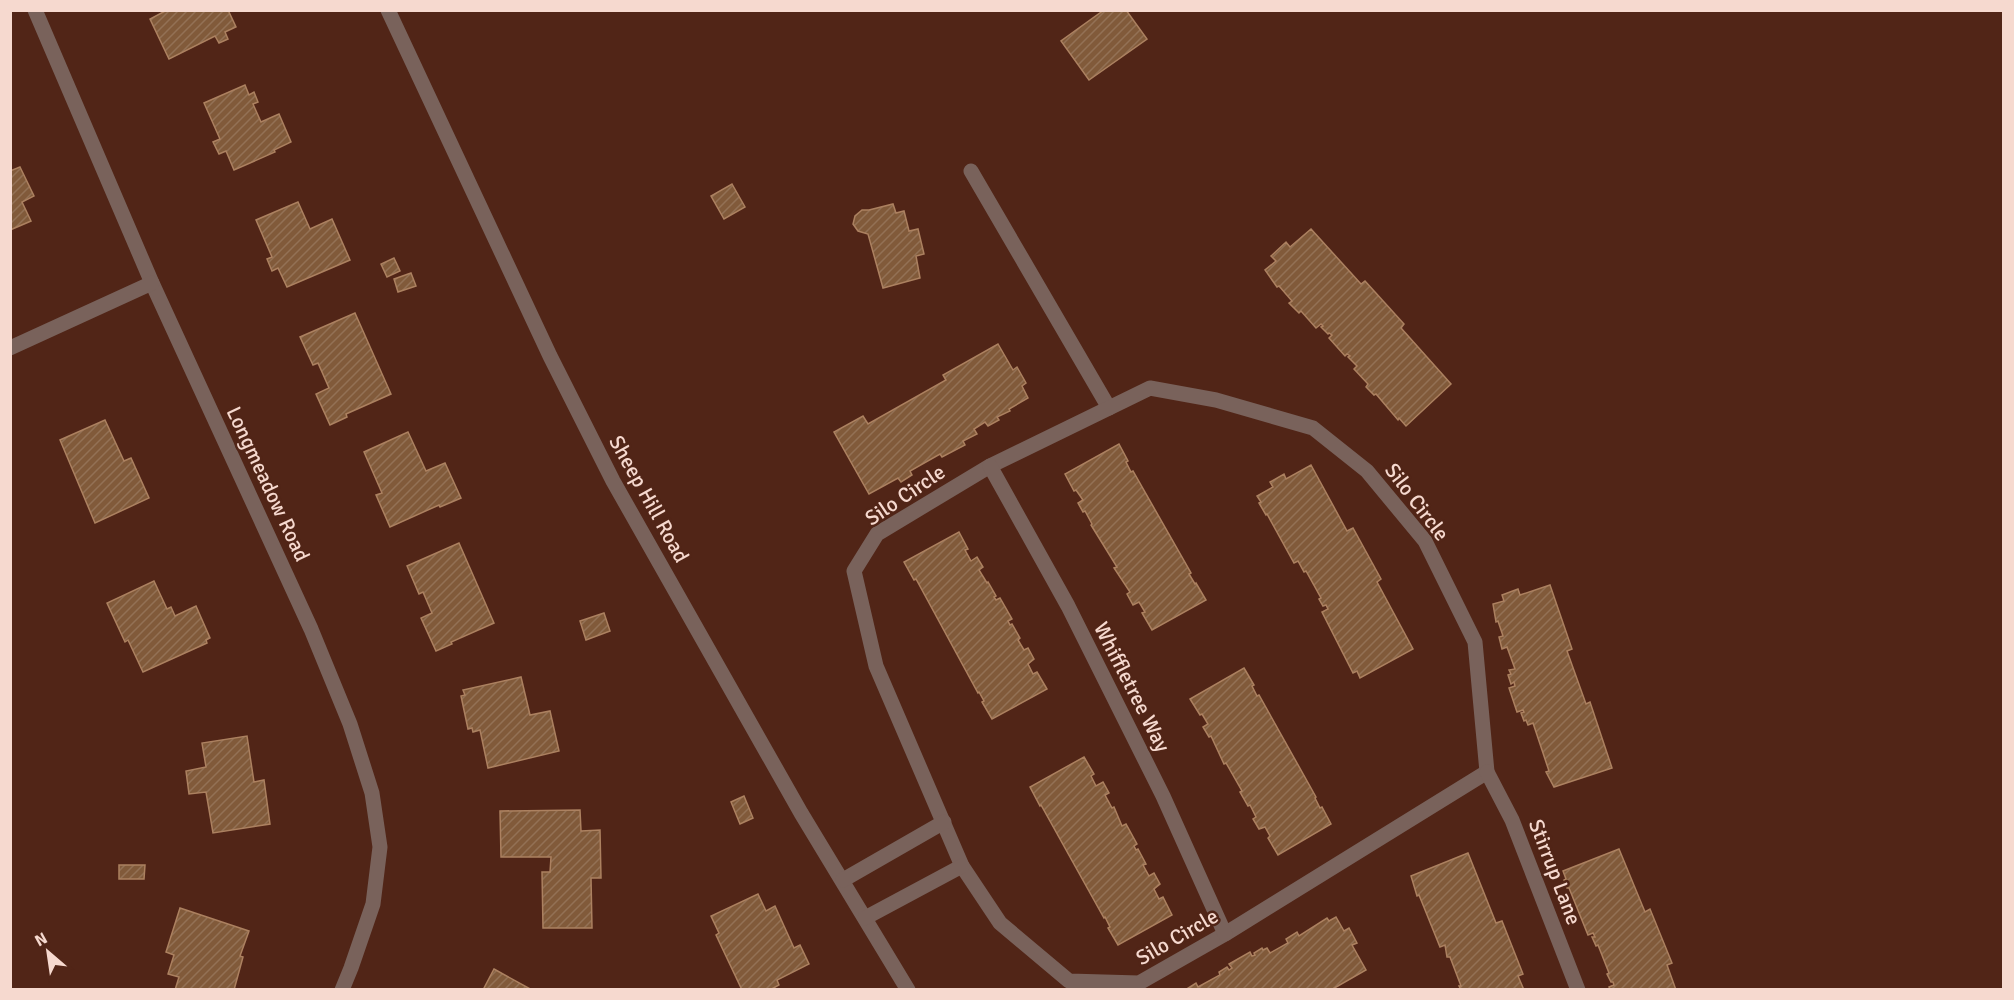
<svg xmlns="http://www.w3.org/2000/svg" width="2014" height="1000" font-family="Signika,sans-serif">
<style>
.building{fill:url(#building-hatch);stroke:#ac8160;stroke-width:1.5}
.lines{fill:none;stroke-linecap:round;stroke-linejoin:round}
.minor{stroke:#79625b;stroke-width:15}
.labels{text-anchor:middle;dominant-baseline:central;stroke-width:5;stroke-linejoin:round;paint-order:stroke}
.street-label{font-size:21px;fill:#f6d9cf;stroke:#512517}
</style>
<defs>
<pattern id="building-hatch" width="6" height="6" patternUnits="userSpaceOnUse" patternTransform="scale(1.5)"><rect width="6" height="6" fill="#815a3a"/><path d="M-1 1l2-2M0 6l6-6M5 7l2-2" fill="none" stroke="#937155"/></pattern>
</defs>
<rect width="100%" height="100%" fill="#512517"/>
<g class="building">
<polygon points="167,10 228,10 236,27 225,32 228,39 219,43 215,36 169,59 150,19"/>
<polygon points="1104,10 1126,10 1147,39 1089,80 1061,41"/>
<polygon points="245,85 249,95 254,92 258,102 253,104 261,122 279,114 291,142 274,150 275,152 234,170 226,151 219,154 213,142 220,139 204,103"/>
<polygon points="20,167 34,196 22,202 31,221 10,230 10,171"/>
<polygon points="732,184 745,207 724,219 711,196"/>
<polygon points="298,202 310,229 332,219 350,260 287,287 278,268 272,271 267,259 272,257 256,220"/>
<polygon points="893,204 896,213 904,211 909,231 918,229 924,254 916,256 920,278 883,288 868,234 858,231 853,224 855,216 862,210 869,210"/>
<polygon points="1311,229 1361,284 1365,281 1404,324 1401,328 1451,384 1406,426 1399,418 1398,420 1376,394 1374,395 1366,387 1368,384 1354,369 1357,366 1348,357 1350,356 1347,354 1345,356 1329,338 1332,335 1329,333 1328,334 1321,327 1323,326 1321,324 1316,328 1301,311 1299,313 1289,303 1292,301 1279,286 1277,287 1265,270 1276,261 1271,256 1286,242 1290,247"/>
<polygon points="394,258 400,271 387,277 381,264"/>
<polygon points="411,273 416,286 398,292 394,279"/>
<polygon points="355,313 391,394 346,414 347,417 330,425 316,394 329,388 318,363 313,365 300,337"/>
<polygon points="998,344 1013,370 1017,367 1026,383 1022,386 1028,398 1009,409 1010,411 997,417 999,420 988,426 985,422 974,429 977,434 963,441 965,445 942,457 940,454 910,471 912,475 901,482 898,478 869,494 834,432 863,416 868,424 946,380 943,375"/>
<polygon points="105,420 124,461 131,458 149,498 95,523 60,440"/>
<polygon points="408,432 426,471 445,463 461,498 440,507 439,505 390,527 376,495 382,493 364,452"/>
<polygon points="1119,444 1128,461 1126,462 1131,472 1133,471 1191,573 1189,574 1195,584 1196,583 1206,600 1152,630 1142,613 1145,612 1139,602 1133,605 1127,594 1130,592 1114,568 1117,567 1091,525 1092,524 1085,511 1083,512 1078,503 1083,500 1076,490 1074,491 1065,474"/>
<polygon points="1311,465 1347,531 1353,528 1381,579 1377,582 1413,649 1360,678 1357,671 1353,673 1322,612 1328,609 1326,605 1323,606 1319,599 1321,598 1306,571 1304,572 1298,561 1294,563 1267,514 1266,515 1259,503 1261,502 1257,496 1273,487 1270,482 1284,474 1286,479"/>
<polygon points="959,532 968,549 965,550 971,561 977,557 983,567 979,570 987,583 988,582 996,596 994,597 996,600 1000,598 1012,619 1008,621 1010,625 1012,624 1020,638 1018,640 1024,650 1028,648 1034,659 1028,664 1033,674 1037,672 1047,689 992,719 982,702 984,701 979,692 978,693 916,579 914,580 904,562"/>
<polygon points="459,543 494,623 451,642 452,644 436,651 421,618 432,613 423,592 419,594 407,566"/>
<polygon points="154,581 167,609 171,607 175,616 196,606 210,638 206,640 207,643 143,672 128,640 125,642 107,603"/>
<polygon points="1550,585 1572,649 1567,651 1586,704 1590,702 1612,768 1554,787 1546,772 1549,771 1533,723 1528,725 1526,720 1524,721 1521,713 1524,712 1523,710 1517,712 1509,688 1515,686 1514,682 1511,684 1508,675 1511,674 1509,670 1515,669 1507,647 1502,649 1499,637 1503,636 1498,621 1496,622 1493,604 1504,601 1502,595 1518,589 1520,595"/>
<polygon points="604,613 610,631 586,640 580,621"/>
<polygon points="1244,668 1254,685 1252,686 1257,696 1259,695 1316,797 1315,798 1320,808 1322,807 1331,824 1278,855 1268,838 1270,836 1265,827 1259,829 1253,819 1256,817 1250,805 1248,806 1240,792 1242,791 1226,763 1224,764 1211,736 1209,737 1203,727 1208,724 1202,714 1200,715 1190,699"/>
<polygon points="521,677 530,715 550,711 559,751 488,768 480,730 473,732 472,728 468,729 461,696 465,695 463,690"/>
<polygon points="247,736 254,782 264,780 270,824 213,833 206,792 189,794 186,771 206,767 202,743"/>
<polygon points="1084,757 1094,774 1091,776 1096,786 1103,782 1109,793 1105,795 1112,808 1114,807 1122,826 1126,824 1137,844 1134,846 1136,850 1138,849 1146,864 1143,865 1149,876 1154,873 1160,884 1154,889 1159,899 1163,897 1172,915 1118,945 1108,928 1110,927 1105,917 1104,918 1041,805 1040,806 1030,787"/>
<polygon points="744,796 753,818 740,824 731,802"/>
<polygon points="580,810 581,831 600,830 601,878 591,878 592,928 543,928 542,872 550,872 551,857 501,857 500,811"/>
<polygon points="1619,849 1645,912 1650,909 1672,963 1667,965 1676,990 1610,990 1609,987 1614,985 1613,982 1611,982 1607,974 1609,973 1598,945 1596,946 1592,937 1595,937 1593,933 1588,935 1569,888 1567,888 1564,880 1566,879 1563,871"/>
<polygon points="1468,853 1496,923 1502,921 1523,974 1518,976 1524,990 1461,990 1459,986 1461,986 1450,957 1447,957 1445,945 1440,947 1419,895 1417,896 1411,876"/>
<polygon points="119,865 145,865 144,879 119,879"/>
<polygon points="758,894 766,911 775,906 794,948 800,945 809,964 777,980 779,985 770,990 742,990 716,935 719,933 711,916"/>
<polygon points="180,908 249,931 240,956 243,957 234,990 175,990 179,977 168,974 174,955 166,952"/>
<polygon points="1336,917 1344,931 1349,928 1357,943 1352,945 1366,970 1331,990 1185,990 1196,983 1198,987 1220,975 1219,972 1227,967 1229,970 1232,968 1229,964 1250,952 1252,956 1255,955 1254,953 1262,948 1263,950 1267,948 1270,953 1288,943 1286,939 1297,932 1299,936 1327,918 1329,921"/>
<polygon points="494,969 532,990 483,990"/>
</g>
<g class="lines">
<g class="minor">
<polyline points="35,10 152,283 311,629 350,724 372,793 380,847 373,904 351,968 342,990"/>
<polyline points="388,10 550,356 613,481 801,813 908,990"/>
<polyline points="971,171 1109,408"/>
<polyline points="10,348 152,283"/>
<polygon points="1150,388 1216,400 1313,428 1367,471 1425,541 1475,642 1487,772 1225,934 1139,983 1069,981 1000,923 962,866 876,666 854,571 877,534 990,466"/>
<polyline points="990,466 1068,606 1163,796 1225,934"/>
<polyline points="1487,772 1512,820 1578,990"/>
<polyline points="843,880 944,822"/>
<polyline points="865,918 962,866"/>
</g>
</g>
<g class="labels">
<g class="street-label">
<text transform="translate(268 484) rotate(65)">Longmeadow Road</text>
<text transform="translate(905 495) rotate(-34)">Silo Circle</text>
<text transform="translate(649 499) rotate(61)">Sheep Hill Road</text>
<text transform="translate(1417 502) rotate(53)">Silo Circle</text>
<text transform="translate(1132 687) rotate(63)">Whiffletree Way</text>
<text transform="translate(1555 872) rotate(69)">Stirrup Lane</text>
<text transform="translate(1177 937) rotate(-30)">Silo Circle</text>
</g>
</g>
<rect width="2014" height="1000" fill="none" stroke="#f6d9cf" stroke-width="24"/>
<g transform="translate(48 952) rotate(331)" stroke="#512517" stroke-width="4.5" paint-order="stroke">
<path d="M0-4.5L10 22L0 15L-10 22Z" fill="#f6d9cf"/>
<text y="-9" font-size="16" font-weight="bold" text-anchor="middle" fill="#f6d9cf">N</text>
</g>
</svg>
